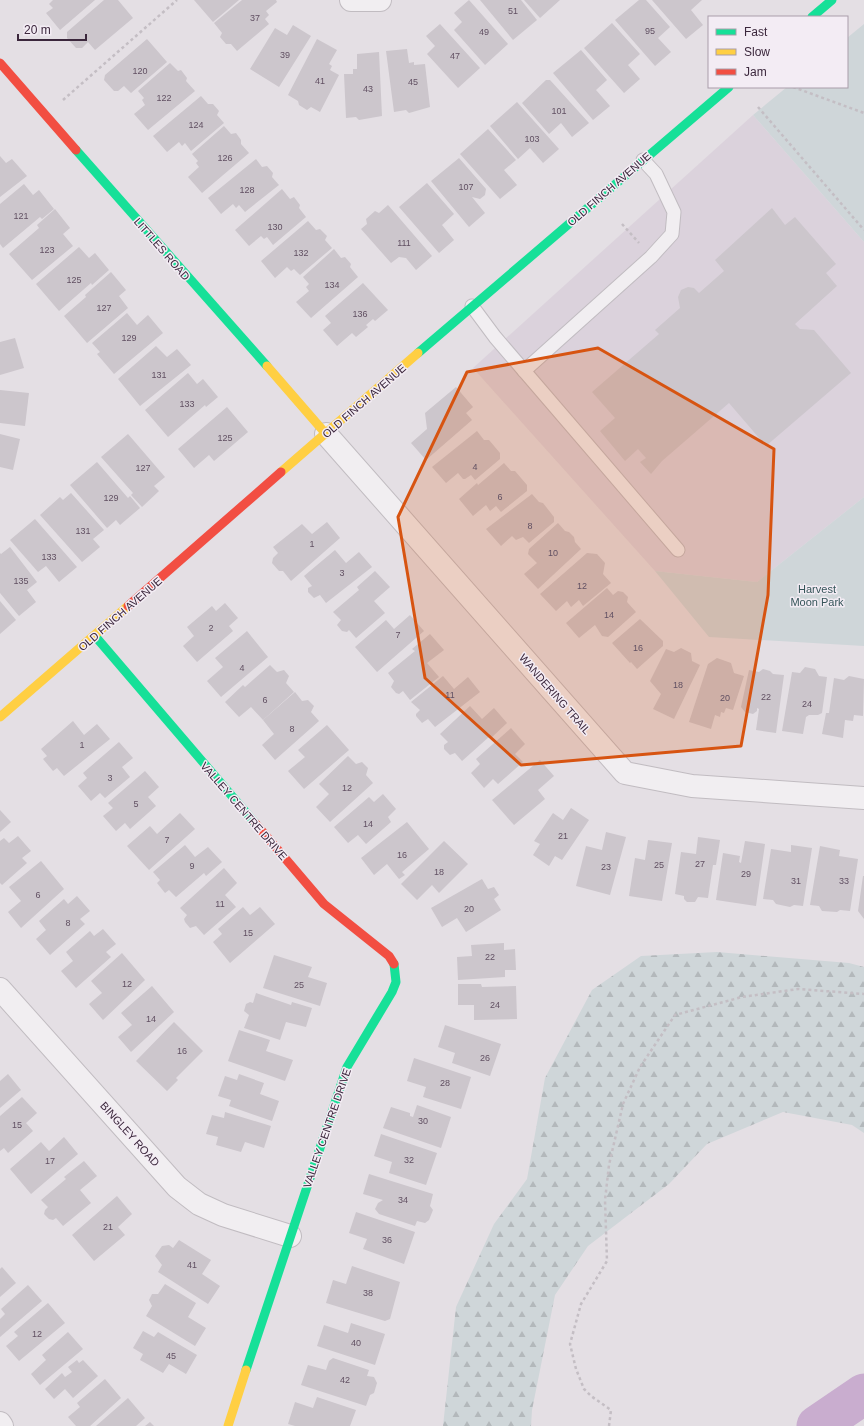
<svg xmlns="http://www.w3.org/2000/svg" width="864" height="1426" font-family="Arial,sans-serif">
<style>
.built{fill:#dbd2dc}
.forest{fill:url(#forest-firs)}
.green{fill:#cfd6d9}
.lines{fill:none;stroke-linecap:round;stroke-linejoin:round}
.river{stroke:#c9adcf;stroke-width:41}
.building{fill:#ccc6cc}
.lane-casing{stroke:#c1bcc1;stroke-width:15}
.street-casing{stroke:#c1bcc1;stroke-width:24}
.path{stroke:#c4bec4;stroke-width:2.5;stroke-dasharray:3 3;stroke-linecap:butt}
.lane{stroke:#f1eef1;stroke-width:13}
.street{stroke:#f1eef1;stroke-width:22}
.fast{stroke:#16e098;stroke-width:9}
.slow{stroke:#ffcf43;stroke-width:9}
.jam{stroke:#f24e42;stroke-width:9}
.marked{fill:#d75411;fill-opacity:0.2;stroke:#d75411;stroke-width:3;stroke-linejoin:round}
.labels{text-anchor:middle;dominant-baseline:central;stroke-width:3;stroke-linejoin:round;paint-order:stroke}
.number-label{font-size:9px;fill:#615062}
.street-label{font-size:11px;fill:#3b273c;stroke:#f3ecf4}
.park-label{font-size:11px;fill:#345458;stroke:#f3ecf4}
</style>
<defs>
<pattern id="forest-firs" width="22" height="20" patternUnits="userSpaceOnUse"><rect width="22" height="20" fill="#cfd6d9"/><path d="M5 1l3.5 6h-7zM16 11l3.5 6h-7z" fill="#b3b8bb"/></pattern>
</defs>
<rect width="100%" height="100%" fill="#e4dfe4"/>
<polygon class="built" points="753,115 864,242 864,497 757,582 655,571 473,368"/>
<polygon class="forest" points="717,952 849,963 864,967 864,1133 852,1125 783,1112 707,1144 669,1184 588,1246 555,1295 532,1410 531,1426 443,1426 456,1307 494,1224 527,1179 545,1078 592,990 641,956"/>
<g class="green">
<polygon points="864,24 864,242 753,115 787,87 847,87 847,38"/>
<polygon points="864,497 864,646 709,637 655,571 757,582"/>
</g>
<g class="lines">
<polyline class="river" points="817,1426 864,1394"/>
</g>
<g class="building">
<polygon points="53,0 95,0 60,30 46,13 53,8 49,4"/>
<polygon points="104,0 118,0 133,18 95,50 88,42 82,48 76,48 67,38 67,32"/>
<polygon points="194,0 239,0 213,22"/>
<polygon points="242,0 276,0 277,2 266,11 269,15 265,19 269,24 237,51 231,44 226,44 220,37 222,33 214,23"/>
<polygon points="469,0 508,44 485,65 454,30 462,22 454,13"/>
<polygon points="480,0 521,0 537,20 513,40"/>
<polygon points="524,0 560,0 540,18"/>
<polygon points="639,0 646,0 670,27 658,38 671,52 655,66 615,20"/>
<polygon points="652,0 702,0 691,10 703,25 686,39"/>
<polygon points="612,23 640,54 628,65 640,79 624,93 584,48"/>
<polygon points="440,24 480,68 458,88 427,54 435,46 426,36"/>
<polygon points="293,25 311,36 279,87 250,69 275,28 287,35"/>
<polygon points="147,39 167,62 131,93 124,86 118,91 114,91 104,80 105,75"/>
<polygon points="317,39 337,50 329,64 332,66 330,70 339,75 320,112 311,107 307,110 299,105 298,101 288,95"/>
<polygon points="407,49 409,63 414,62 414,65 425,64 430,107 409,113 406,110 394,112 386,51"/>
<polygon points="581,50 607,80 596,90 610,106 593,120 553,73"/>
<polygon points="379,52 382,116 359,120 356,117 346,118 344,74 353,74 353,69 357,69 357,54"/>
<polygon points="170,63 178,71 181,70 187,78 186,81 195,91 148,130 134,114 145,105 142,100 144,98 138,91"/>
<polygon points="546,80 550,80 589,123 572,137 561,123 549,134 522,103"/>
<polygon points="201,96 208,104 213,104 219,111 217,115 224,123 191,151 185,143 182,146 179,142 167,152 153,136"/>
<polygon points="517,102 559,149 543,163 530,148 518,159 490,126"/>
<polygon points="224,126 231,134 236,133 241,140 241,144 249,153 202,193 188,177 199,167 196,163 198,161 192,154"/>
<polygon points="488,129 516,160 504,170 517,185 500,199 460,154"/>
<polygon points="0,156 6,163 12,159 27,176 0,197"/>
<polygon points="459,158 486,189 485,195 480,199 472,197 485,213 469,227 431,181"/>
<polygon points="256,159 262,167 267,166 273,173 272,177 279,185 245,212 239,205 236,208 233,204 221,214 208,198"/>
<polygon points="427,183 454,214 442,225 454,240 439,253 399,207"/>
<polygon points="24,184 33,195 39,190 54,209 42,219 40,217 3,248 0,244 0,204"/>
<polygon points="282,189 290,199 294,197 300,205 299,208 306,217 273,245 267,237 264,239 261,236 249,246 235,230"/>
<polygon points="388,205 432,256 416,270 406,258 399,257 391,263 361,229 367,224 366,219 375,211 379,213"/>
<polygon points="772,208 785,225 795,217 836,264 826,273 837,286 795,324 800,329 814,330 851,373 766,446 729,403 662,461 651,474 640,462 646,458 638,449 625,461 600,431 615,418 592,392 659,334 655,330 680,308 678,297 681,290 688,287 694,288 699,293 724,271 715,260"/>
<polygon points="55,209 70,228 63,234 73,246 32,280 9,254 39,228 37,225"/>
<polygon points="308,221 316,230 320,229 327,236 325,240 332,248 300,275 294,269 291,271 287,267 275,278 261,261"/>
<polygon points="79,247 89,258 95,253 109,270 92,285 91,283 59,311 36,284"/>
<polygon points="334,249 341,258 345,257 351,264 350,267 358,277 311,318 296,302 309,291 306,287 309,284 303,277"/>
<polygon points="111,272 126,290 119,296 128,308 87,343 64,316 86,297 85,295"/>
<polygon points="363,283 388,310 375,321 373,319 366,325 368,327 356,337 352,333 337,346 323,330 331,323 325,316"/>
<polygon points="127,313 137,325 148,315 163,333 114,374 97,354 100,352 92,343"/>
<polygon points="15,338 24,368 0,375 0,342"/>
<polygon points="156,346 167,357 177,349 191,365 140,406 118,379"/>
<polygon points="188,373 197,384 203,379 218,397 206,407 205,405 168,437 145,410"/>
<polygon points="456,387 473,407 466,413 472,420 426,460 411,443 427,429 425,413"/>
<polygon points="0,390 29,393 25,426 0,423"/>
<polygon points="227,407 248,432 214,461 209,455 194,468 178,449"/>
<polygon points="477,431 484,440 489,440 500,453 500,459 475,480 471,475 465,479 463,479 458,473 446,483 432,467"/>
<polygon points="0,434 20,439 13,470 0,467"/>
<polygon points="128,434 165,477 154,486 159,491 142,507 131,495 133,493 101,457"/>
<polygon points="97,462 128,498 130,496 140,508 120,525 116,520 107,528 70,485"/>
<polygon points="504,463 511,471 515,471 527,485 527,491 501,512 496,506 490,511 486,505 473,516 459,499 477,483 478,485"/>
<polygon points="71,493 104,530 93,539 100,547 82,562 40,515 60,497 63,500"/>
<polygon points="532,494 539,502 543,503 554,517 554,522 529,543 523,537 516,540 512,536 501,546 486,529"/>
<polygon points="35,519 77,567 59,582 46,566 38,572 10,540"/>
<polygon points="327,522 340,538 291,581 283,571 279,571 272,563 273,558 278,553 273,547 302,524 312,534"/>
<polygon points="558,523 565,531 569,532 574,537 575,542 581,549 538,589 524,574 537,563 528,554 529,549"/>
<polygon points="10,547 37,582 27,590 36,602 19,616 0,593 0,553 1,554"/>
<polygon points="335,550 346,563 359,552 372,567 326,603 320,595 314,598 308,592 308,588 312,586 304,576"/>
<polygon points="587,553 597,554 605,563 603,574 611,583 583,606 579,600 571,607 567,601 556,611 540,594"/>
<polygon points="375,571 390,587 374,601 385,613 356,638 349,630 347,632 342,631 337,625 341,620 333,612 359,590 357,587"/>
<polygon points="607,588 613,595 618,591 623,592 628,597 627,602 636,612 608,637 602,636 595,625 579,638 566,623"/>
<polygon points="0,601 16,620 0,634"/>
<polygon points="225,603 238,618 229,626 233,631 197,662 183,646 194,636 187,627 212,606 216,611"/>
<polygon points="410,615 424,631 377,672 355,647 386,620 394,629"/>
<polygon points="640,619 663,641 663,646 637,669 631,662 630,663 612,643"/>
<polygon points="247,631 268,657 221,697 207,681 223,667 215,658"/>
<polygon points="430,634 444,650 427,663 439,677 410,700 403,691 399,694 396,693 391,687 394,681 388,673 415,651 412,649"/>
<polygon points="681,648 691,653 692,661 700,665 674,719 653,709 661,694 650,681 666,649 674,652"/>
<polygon points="717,658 731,663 734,673 744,676 733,710 726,708 724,713 721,712 720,717 715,715 711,729 689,722 708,664"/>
<polygon points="270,665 277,672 284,670 289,676 286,683 294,692 263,720 251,707 239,717 225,702 243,685 245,687"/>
<polygon points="805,667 815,669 819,676 827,677 822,713 818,715 809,715 806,717 803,734 782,731 792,672 800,673"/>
<polygon points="763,669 770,671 773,674 784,675 776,733 756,730 759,709 757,708 757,711 753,714 745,712 741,707 749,670 759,672"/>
<polygon points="443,676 454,689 468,677 480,692 435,727 428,719 422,723 416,716 416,714 420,710 411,702"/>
<polygon points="849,676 864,679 863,716 854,715 853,721 845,720 843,738 822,734 826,713 829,713 834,678 844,680"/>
<polygon points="295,692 302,701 308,700 314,706 311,712 319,721 275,760 262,745 274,734 263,720"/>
<polygon points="470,706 482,719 494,708 507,723 491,738 490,736 462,761 455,753 450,755 444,749 444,745 448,742 440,734"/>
<polygon points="73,721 84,735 97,724 110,739 64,776 57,768 53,771 43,759 47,756 41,749"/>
<polygon points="327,725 349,750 304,789 288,771 305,757 298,750"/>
<polygon points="511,728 525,744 515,754 523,762 498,784 493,779 484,788 471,773 480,764 476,759"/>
<polygon points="119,742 133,758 122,767 130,777 105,798 100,793 91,801 78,786 87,778 83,773"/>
<polygon points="348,756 356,764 362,762 368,768 366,775 373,783 330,822 316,807 329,794 319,784"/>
<polygon points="540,760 554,776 538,790 545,799 514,825 492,800"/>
<polygon points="145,771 159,787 148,797 156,806 130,829 125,823 116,831 103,816 113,808 108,803"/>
<polygon points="383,794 396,809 388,817 391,822 366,844 358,835 348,843 334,827 369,797 374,802"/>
<polygon points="571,808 589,820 562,860 555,856 549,866 533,855 540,844 534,841 553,813 563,820"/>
<polygon points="0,810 11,822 0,832"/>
<polygon points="180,813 195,829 149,870 127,846 150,826 157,834"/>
<polygon points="407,822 429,849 402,872 405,875 399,879 387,864 374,875 361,858"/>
<polygon points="606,832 626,837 610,895 576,886 586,846 602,850"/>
<polygon points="18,836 31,851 22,858 27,863 2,885 0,883 0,841 4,838 9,843"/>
<polygon points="698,837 720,840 716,865 713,865 708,898 698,897 695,902 687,902 684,899 684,896 675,894 681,852 696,854"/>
<polygon points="648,840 672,843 662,901 629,896 635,858 645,860"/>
<polygon points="444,841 468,864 439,893 432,885 417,900 401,884"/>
<polygon points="745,841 765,844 756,906 716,900 723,853 740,856 739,862 741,863"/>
<polygon points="185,845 195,857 208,847 222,862 206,876 204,873 176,897 169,890 165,893 157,883 160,880 153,872"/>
<polygon points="791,845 812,848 803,906 794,905 790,907 776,904 773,900 763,899 771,849 791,852"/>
<polygon points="820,846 840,850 839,856 858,859 850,911 840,910 837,912 822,911 819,906 810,905"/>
<polygon points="41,861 64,889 21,928 8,912 21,901 9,887"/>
<polygon points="224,868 237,883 225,895 236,907 204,935 196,926 190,928 185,922 184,919 187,915 180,908"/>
<polygon points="863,876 864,876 864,919 858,911"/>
<polygon points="482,879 488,889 494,887 499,895 494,899 501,910 466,932 457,918 442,927 431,908"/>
<polygon points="77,896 90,911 80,919 85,924 50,955 36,939 46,930 39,921 64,899 68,904"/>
<polygon points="243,907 250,915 260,907 275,924 230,963 213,942 222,934 218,929"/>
<polygon points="103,929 116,944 106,952 111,957 76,988 61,971 73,961 66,952 90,931 94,936"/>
<polygon points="504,943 504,950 515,949 516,970 505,970 505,977 458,980 457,957 472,956 471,945"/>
<polygon points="122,953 145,980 103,1020 89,1004 102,993 91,981"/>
<polygon points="274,955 312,967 308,977 327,983 320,1006 263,988"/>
<polygon points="458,984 481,984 482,987 516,986 517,1019 474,1020 474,1005 458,1005"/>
<polygon points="152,986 174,1012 131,1052 118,1037 132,1025 121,1013"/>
<polygon points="256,993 291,1005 292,1002 312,1008 306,1027 286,1022 280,1040 244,1028 249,1015 244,1011 246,1004 250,1002 253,1003"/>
<polygon points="174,1022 203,1051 176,1078 178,1080 167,1091 136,1061"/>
<polygon points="445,1025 501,1044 490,1076 452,1063 455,1053 438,1047"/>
<polygon points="239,1030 270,1040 266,1051 293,1060 285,1081 228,1061"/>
<polygon points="414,1058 471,1077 461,1109 423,1097 426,1087 407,1081"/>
<polygon points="8,1074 21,1090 0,1108 0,1081"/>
<polygon points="239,1074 264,1083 260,1094 279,1101 272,1121 229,1106 231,1100 218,1096 225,1076 237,1080"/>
<polygon points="22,1097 37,1113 26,1123 33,1131 8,1153 4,1148 0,1151 0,1116"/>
<polygon points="417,1105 451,1117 441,1148 383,1128 391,1107 410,1113 410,1116 413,1117"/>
<polygon points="225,1112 271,1126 264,1148 245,1142 241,1152 216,1145 218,1137 206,1134 212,1115 224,1118"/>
<polygon points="381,1134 437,1153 426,1185 389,1173 392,1162 374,1156"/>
<polygon points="64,1137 78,1154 31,1194 10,1169 41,1142 49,1151"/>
<polygon points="84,1161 97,1176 80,1190 91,1203 63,1226 56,1218 53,1220 49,1219 44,1214 45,1210 48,1207 41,1200 66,1179 64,1177"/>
<polygon points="369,1174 433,1194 430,1206 433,1210 429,1220 425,1223 417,1221 415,1226 379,1214 375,1209 378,1203 383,1200 363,1194"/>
<polygon points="117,1196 132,1214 118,1227 125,1235 94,1261 72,1235"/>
<polygon points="356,1212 415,1232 404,1264 363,1249 367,1239 349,1233"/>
<polygon points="179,1240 211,1260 202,1274 220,1286 208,1304 158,1272 162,1265 155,1256 162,1246 169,1245 173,1248"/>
<polygon points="352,1266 400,1282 390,1319 385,1321 326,1303 333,1280 346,1284"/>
<polygon points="2,1267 16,1283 0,1297 0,1269"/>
<polygon points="165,1284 196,1303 188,1317 206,1328 195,1346 146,1316 152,1306 149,1300 152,1294 158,1294"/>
<polygon points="28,1285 42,1301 0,1337 0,1319 5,1314 1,1309"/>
<polygon points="48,1303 65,1323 19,1361 6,1346 18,1336 14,1332"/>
<polygon points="351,1323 385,1334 375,1365 317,1346 324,1325 348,1333"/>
<polygon points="143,1331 154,1337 158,1332 197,1355 186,1374 169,1364 163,1373 140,1360 143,1354 133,1348"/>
<polygon points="68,1332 83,1349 40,1385 31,1374 46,1360 42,1355"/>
<polygon points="333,1358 369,1370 367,1376 374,1377 377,1383 374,1393 370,1395 366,1406 301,1385 308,1365 326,1370 329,1361"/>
<polygon points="77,1360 79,1363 83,1360 98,1376 73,1398 65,1389 54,1399 45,1389 62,1373 65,1377 72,1372 68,1367"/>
<polygon points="105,1379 121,1398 90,1426 76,1426 68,1417 80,1407 77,1403"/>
<polygon points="317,1397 356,1410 350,1426 295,1426 288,1424 295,1402 313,1408"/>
<polygon points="128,1398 145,1418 136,1426 96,1426"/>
<polygon points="150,1422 154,1426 145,1426"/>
</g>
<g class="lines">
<defs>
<g id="lane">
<polyline points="472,306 495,337 678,550"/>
<polyline points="524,371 651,257 672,234 674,212 656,174 643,160"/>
</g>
<g id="street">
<polyline points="351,0 380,0"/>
<polyline points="326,434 625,773 692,786 864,798"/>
<polyline points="0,989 177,1187 199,1204 223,1215 290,1236"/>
<polyline points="0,1423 2,1426"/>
</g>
</defs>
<use href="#lane" class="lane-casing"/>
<use href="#street" class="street-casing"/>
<g class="path">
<polyline points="793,87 864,113"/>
<polyline points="63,100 177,0"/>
<polyline points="758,107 864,230"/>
<polyline points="622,224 639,243"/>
<polyline points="609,1426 611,1410 591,1396 584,1389 576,1369 570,1344 581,1304 607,1261 605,1200 609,1165 623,1104 640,1067 675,1015 742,997 798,989 864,994"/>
</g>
<use href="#lane" class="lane"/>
<use href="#street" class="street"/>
<g class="fast">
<polyline points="812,17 832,0"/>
<polyline points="76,150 267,366"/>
<polyline points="418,353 729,87"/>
<polyline points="95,636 255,823"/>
<polyline points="246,1370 347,1067 392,992 396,982 394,964"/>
</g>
<g class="slow">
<polyline points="267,366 326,434"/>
<polyline points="281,472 418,353"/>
<polyline points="0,717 128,606"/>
<polyline points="228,1426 246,1370"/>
</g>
<g class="jam">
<polyline points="0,63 76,150"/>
<polyline points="128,606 281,472"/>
<polyline points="255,823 324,904 389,956 394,964"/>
</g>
</g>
<path class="marked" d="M 598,348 L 774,449 L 768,595 L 741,746 L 521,765 L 425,678 L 398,517 L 467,372 Z"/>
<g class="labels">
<g class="number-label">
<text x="513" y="11">51</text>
<text x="255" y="18">37</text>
<text x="650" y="31">95</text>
<text x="484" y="32">49</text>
<text x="285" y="55">39</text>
<text x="455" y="56">47</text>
<text x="140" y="71">120</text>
<text x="320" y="81">41</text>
<text x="413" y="82">45</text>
<text x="368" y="89">43</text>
<text x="164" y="98">122</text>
<text x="559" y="111">101</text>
<text x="196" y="125">124</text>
<text x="532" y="139">103</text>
<text x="225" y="158">126</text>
<text x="466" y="187">107</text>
<text x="247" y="190">128</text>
<text x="21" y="216">121</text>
<text x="275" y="227">130</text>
<text x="404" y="243">111</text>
<text x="47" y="250">123</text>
<text x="301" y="253">132</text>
<text x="74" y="280">125</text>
<text x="332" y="285">134</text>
<text x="104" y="308">127</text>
<text x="360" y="314">136</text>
<text x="129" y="338">129</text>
<text x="159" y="375">131</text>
<text x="187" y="404">133</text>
<text x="225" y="438">125</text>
<text x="475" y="467">4</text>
<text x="143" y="468">127</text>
<text x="500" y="497">6</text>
<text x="111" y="498">129</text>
<text x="530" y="526">8</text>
<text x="83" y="531">131</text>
<text x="312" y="544">1</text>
<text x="553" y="553">10</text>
<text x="49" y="557">133</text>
<text x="342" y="573">3</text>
<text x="21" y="581">135</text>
<text x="582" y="586">12</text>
<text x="609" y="615">14</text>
<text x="211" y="628">2</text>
<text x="398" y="635">7</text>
<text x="638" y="648">16</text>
<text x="242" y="668">4</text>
<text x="678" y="685">18</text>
<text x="450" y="695">11</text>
<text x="766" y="697">22</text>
<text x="725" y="698">20</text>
<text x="265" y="700">6</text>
<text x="807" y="704">24</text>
<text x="292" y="729">8</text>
<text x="82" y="745">1</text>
<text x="110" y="778">3</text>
<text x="347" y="788">12</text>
<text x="136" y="804">5</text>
<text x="368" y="824">14</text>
<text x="563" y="836">21</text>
<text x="167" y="840">7</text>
<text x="402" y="855">16</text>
<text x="700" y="864">27</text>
<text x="659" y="865">25</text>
<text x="192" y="866">9</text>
<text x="606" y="867">23</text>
<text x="439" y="872">18</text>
<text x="746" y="874">29</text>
<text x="796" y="881">31</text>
<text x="844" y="881">33</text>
<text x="38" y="895">6</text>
<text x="220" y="904">11</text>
<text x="469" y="909">20</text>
<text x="68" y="923">8</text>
<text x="248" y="933">15</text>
<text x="490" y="957">22</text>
<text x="127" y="984">12</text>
<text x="299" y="985">25</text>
<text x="495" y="1005">24</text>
<text x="151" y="1019">14</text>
<text x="182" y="1051">16</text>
<text x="485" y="1058">26</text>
<text x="445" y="1083">28</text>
<text x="423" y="1121">30</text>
<text x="17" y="1125">15</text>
<text x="409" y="1160">32</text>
<text x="50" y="1161">17</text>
<text x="403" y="1200">34</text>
<text x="108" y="1227">21</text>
<text x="387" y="1240">36</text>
<text x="192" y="1265">41</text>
<text x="368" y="1293">38</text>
<text x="37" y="1334">12</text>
<text x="356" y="1343">40</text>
<text x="171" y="1356">45</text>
<text x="345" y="1380">42</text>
</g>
<g class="street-label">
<text transform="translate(609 189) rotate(-41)">OLD FINCH AVENUE</text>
<text transform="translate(162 249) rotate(49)">LITTLES ROAD</text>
<text transform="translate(364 401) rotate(-41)">OLD FINCH AVENUE</text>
<text transform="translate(120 614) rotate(-41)">OLD FINCH AVENUE</text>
<text transform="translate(555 694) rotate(49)">WANDERING TRAIL</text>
<text transform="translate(244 811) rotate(49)">VALLEY CENTRE DRIVE</text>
<text transform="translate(327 1128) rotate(-71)">VALLEY CENTRE DRIVE</text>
<text transform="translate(130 1134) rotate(48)">BINGLEY ROAD</text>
</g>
<g class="park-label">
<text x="817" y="589">Harvest<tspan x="817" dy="13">Moon Park</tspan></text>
</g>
</g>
<rect x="708" y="16" width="140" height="72" fill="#f3ecf4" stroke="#a99daa"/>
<rect x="716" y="29" width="20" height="6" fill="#16e098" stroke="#a99daa"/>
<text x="744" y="36" font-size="12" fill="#3b273c">Fast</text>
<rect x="716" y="49" width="20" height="6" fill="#ffcf43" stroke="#a99daa"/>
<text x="744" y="56" font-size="12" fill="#3b273c">Slow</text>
<rect x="716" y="69" width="20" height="6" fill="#f24e42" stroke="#a99daa"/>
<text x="744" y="76" font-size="12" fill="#3b273c">Jam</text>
<path d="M18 34v6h68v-6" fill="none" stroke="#3b273c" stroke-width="2"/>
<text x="24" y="34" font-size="12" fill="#3b273c" stroke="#f3ecf4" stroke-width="3" paint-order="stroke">20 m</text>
</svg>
